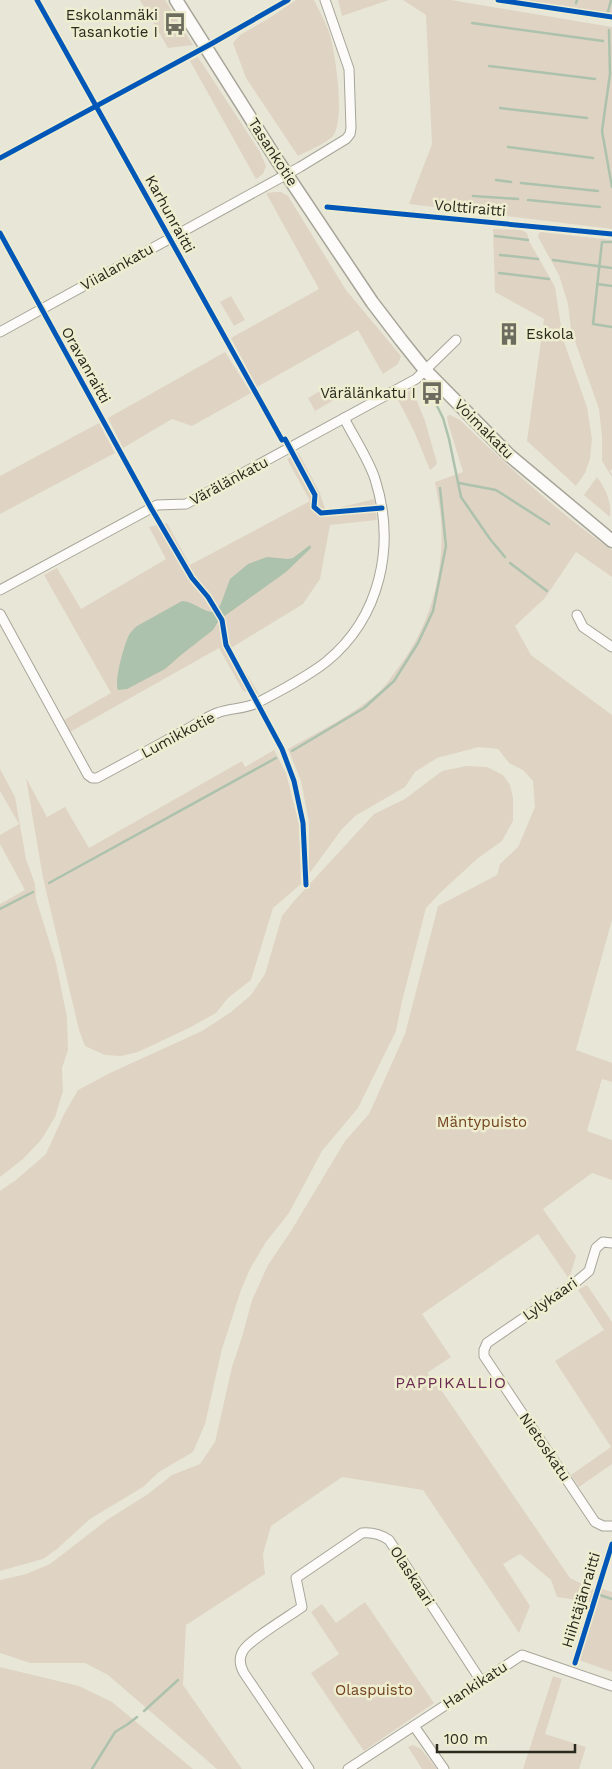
<svg xmlns="http://www.w3.org/2000/svg" width="612" height="1769" font-family="'Work Sans',sans-serif">
<style>
.green{fill:#dfd3c4}
.water{fill:#acc2ac}
.lines{fill:none;stroke-linecap:round;stroke-linejoin:round}
.stream{stroke:#acc2ac;stroke-width:2.5}
.street-casing{stroke:#a6a599;stroke-width:11}
.secondary-casing{stroke:#a6a599;stroke-width:15}
.street{stroke:#fcfbf9;stroke-width:9}
.secondary{stroke:#fcfbf9;stroke-width:12}
.cycleway-casing{stroke:#efedd0;stroke-width:8}
.cycleway{stroke:#0057b8;stroke-width:5}
.labels{text-anchor:middle;dominant-baseline:central;stroke-width:5;stroke-linejoin:round;paint-order:stroke}
.poi-label{font-size:15px;fill:#29291e;stroke:#efedd0;text-anchor:end}
.street-label{font-size:15px;fill:#29291e;stroke:#efedd0}
.park-label{font-size:15px;fill:#724420;stroke:#efedd0}
.neighbourhood-label{font-size:16px;letter-spacing:1px;fill:#6c2e54;stroke:#efedd0}
</style>
<rect width="100%" height="100%" fill="#e8e7d7"/>
<g class="green">
<polygon points="140,0 165,0 193,45 168,48"/>
<path d="M 296,0 L 314,0 C 319,10 325,21 329,32 C 335,50 347,125 331,138 C 322,145 308,151 298,156 L 246,78 L 233,43 L 240,35 L 268,19 Z"/>
<polygon points="338,0 389,0 342,16"/>
<polygon points="403,0 451,0 612,27 612,229 409,204 432,144 426,15"/>
<polygon points="518,0 612,0 612,16"/>
<polygon points="198,57 260,152 266,166 263,174 256,179 190,61"/>
<polygon points="276,192 281,192 288,196 346,290 401,356 398,364 383,374 358,330 257,387 231,338 319,289 266,193"/>
<polygon points="493,229 521,230 527,233 529,241 555,287 563,339 587,407 592,439 590,459 585,473 576,486 527,441 544,319 495,292"/>
<polygon points="541,232 612,240 612,469 610,471 612,474 612,477 602,461 602,437 599,409 571,330 568,304 559,275 538,237 539,233"/>
<polygon points="231,296 245,320 234,326 220,302"/>
<polygon points="225,352 251,393 192,426 172,419 123,448 108,418"/>
<polygon points="325,388 334,400 315,411 308,398"/>
<polygon points="412,389 425,421 437,463 435,466 430,470 414,431 397,398"/>
<path d="M 450,415 L 460,420 C 508,466 557,512 612,550 L 612,577 L 576,552 L 545,598 L 515,626 L 531,655 L 612,715 L 612,920 L 576,1050 L 612,1063 L 612,1082 L 602,1079 L 587,1131 L 612,1140 L 612,1180 L 592,1173 L 543,1209 L 576,1256 L 569,1279 L 538,1234 L 422,1314 L 451,1357 L 427,1373 L 435,1381 L 570,1578 L 595,1590 L 590,1602 L 557,1597 L 551,1580 L 520,1554 L 503,1564 L 530,1606 L 519,1633 L 423,1490 L 342,1477 L 271,1526 L 263,1554 L 265,1574 L 186,1625 L 183,1685 L 242,1769 L 217,1769 L 108,1675 L 85,1663 L 30,1663 L 0,1653 L 0,1580 L 26,1574 L 50,1564 L 107,1520 L 148,1494 L 172,1475 L 200,1464 L 215,1442 L 232,1367 L 242,1337 L 252,1300 L 268,1265 L 291,1231 L 345,1141 L 369,1114 L 405,1034 L 438,906 L 497,875 L 500,864 L 518,847 L 535,807 L 533,781 L 523,770 L 509,763 L 498,749 L 479,747 L 437,758 L 415,772 L 405,787 L 355,816 L 342,829 L 309,874 L 309,822 L 301,781 L 288,749 C 319,731 354,715 381,690 C 386,685 390,678 395,672 C 429,630 445,574 441,520 C 440,507 437,494 435,482 L 463,472 L 448,423 L 447,416 Z"/>
<polygon points="99,423 115,453 0,514 0,476"/>
<polygon points="298,452 319,491 326,511 374,499 377,520 330,525 320,579 303,604 231,648 259,694 243,691 219,648 70,732 64,720 111,693 44,575 57,568 81,609 166,559 149,527 167,523 190,565 310,501 287,459"/>
<path d="M 597,477 C 605,488 612,502 610,517 L 584,495 Z"/>
<polygon points="274,750 286,773 299,824 301,884 273,908 251,980 228,998 216,1013 189,1028 138,1052 121,1056 105,1055 85,1046 79,1030 43,878 26,778 47,817 65,807 89,848 242,761 245,767"/>
<polygon points="466,766 487,767 503,775 510,785 513,797 513,821 502,841 477,859 441,892 426,908 402,1001 396,1031 358,1108 322,1151 289,1213 266,1242 250,1269 241,1290 222,1349 205,1424 193,1452 159,1472 143,1487 90,1519 57,1549 43,1559 0,1571 0,1191 16,1180 46,1154 64,1114 78,1090 110,1073 202,1031 231,1012 251,995 265,974 282,916 294,901 374,814 405,799 442,771"/>
<polygon points="0,769 15,797 26,859 35,884 36,899 56,963 67,1017 68,1050 62,1068 63,1091 55,1117 41,1140 23,1159 0,1177 0,904 25,890 0,844 0,835 19,824 0,791"/>
<polygon points="587,1285 612,1322 612,1464 579,1487 571,1475 611,1447 555,1361 604,1330 578,1290"/>
<polygon points="602,1589 612,1592 612,1672 579,1660"/>
<polygon points="365,1602 434,1703 364,1751 311,1673 339,1654 311,1612 322,1604 336,1623"/>
<polygon points="0,1667 79,1686 112,1702 193,1769 0,1769"/>
<polygon points="553,1676 562,1679 545,1734 586,1747 579,1769 523,1769"/>
<polygon points="413,1745 421,1749 437,1769 422,1769 408,1747"/>
</g>
<path class="water" d="M 310,545 L 311,548 L 286,572 L 219,620 L 213,630 L 181,655 L 165,669 L 127,689 L 118,690 C 114,681 124,645 129,635 C 131,631 134,629 137,626 L 182,601 C 192,601 201,610 211,612 L 220,606 L 230,579 L 248,564 L 267,557 L 288,559 L 293,558 Z"/>
<g class="lines">
<g class="stream">
<polyline points="576,3 577,0"/>
<polyline points="608,12 611,0"/>
<polyline points="472,23 603,41"/>
<polyline points="609,30 610,74 602,131 612,187"/>
<polyline points="489,66 595,79"/>
<polyline points="500,108 587,118"/>
<polyline points="508,147 593,158"/>
<polyline points="496,180 511,182"/>
<polyline points="521,183 598,191"/>
<polyline points="473,196 518,199"/>
<polyline points="528,200 600,207"/>
<polyline points="495,236 528,240"/>
<polyline points="612,242 602,242 593,324 612,327"/>
<polyline points="500,255 538,259"/>
<polyline points="553,260 612,268"/>
<polyline points="499,273 549,279"/>
<polyline points="597,284 612,286"/>
<polyline points="435,402 443,418 449,439 461,497 490,539 505,557"/>
<polyline points="459,483 496,490 549,524"/>
<polyline points="510,563 547,591"/>
<polyline points="292,751 364,708 394,681 418,643 433,611 446,546 440,488"/>
<polyline points="49,883 276,758"/>
<polyline points="0,909 33,892"/>
<polyline points="600,1595 612,1599"/>
<polyline points="144,1711 178,1680"/>
<polyline points="92,1769 115,1732 128,1724 137,1717"/>
</g>
<defs>
<g id="street">
<polyline points="0,332 300,167 346,139 350,134 351,128 349,69 325,0"/>
<polyline points="0,590 157,505 186,504 416,379 456,340"/>
<path d="M 0,614 L 88,775 L 92,778 L 97,778 C 125,763 152,748 180,733 C 192,727 204,718 217,713 C 230,708 245,709 257,703 C 280,691 305,678 326,662 C 381,617 396,545 375,479 C 368,458 354,438 344,418"/>
<polyline points="577,615 583,627 612,647"/>
<polyline points="612,1243 603,1242 596,1248 589,1271 576,1282 487,1343 484,1350 484,1356 595,1522 603,1526 612,1526"/>
<polyline points="414,1726 444,1769"/>
<path d="M 309,1769 L 244,1673 C 240,1666 238,1659 243,1651 C 248,1641 291,1615 302,1607 L 296,1578 L 362,1533 C 372,1532 380,1534 389,1540 L 481,1681"/>
<polyline points="348,1769 522,1655 612,1686"/>
</g>
<polyline id="secondary" points="176,0 275,157 372,302 401,340 425,370 509,455 612,541"/>
</defs>
<use href="#street" class="street-casing"/>
<use href="#secondary" class="secondary-casing"/>
<use href="#street" class="street"/>
<use href="#secondary" class="secondary"/>
<defs>
<g id="cycleway">
<polyline points="37,0 282,440"/>
<polyline points="498,0 612,17"/>
<polyline points="0,158 211,44 288,0"/>
<polyline points="327,207 612,234"/>
<polyline points="0,233 151,508 192,578 208,597 222,620 226,645 282,749 294,781 303,823 306,885"/>
<polyline points="285,439 315,495 314,507 321,513 382,508"/>
<polyline points="575,1663 612,1544"/>
</g>
</defs>
<use href="#cycleway" class="cycleway-casing"/>
<use href="#cycleway" class="cycleway"/>
</g>
<defs>
<symbol id="bus-bare" viewBox="-9 -9 18 18"><path d="M-5-6H5V4H4V6H2V4H-2V6H-4V4H-5ZM-3.5-4V0h7V-4ZM-3.5 1.2v1.5H-2V1.2ZM2 1.2v1.5H3.5V1.2Z" fill="#6c6c5f" stroke="#efedd0" stroke-width="2.5" paint-order="stroke"/></symbol>
<symbol id="building-bare" viewBox="-9 -9 18 18"><path d="M-4-6H4V6H1V3H-1V6H-4ZM-2.5-4.3h1.7v1.8h-1.7ZM.8-4.3h1.7v1.8H.8ZM-2.5-1h1.7V.8h-1.7ZM.8-1h1.7V.8H.8Z" fill="#6c6c5f" stroke="#efedd0" stroke-width="2.5" paint-order="stroke"/></symbol>
</defs>
<g fill-rule="evenodd">
<use href="#bus-bare" x="159" y="8" width="32" height="32"/>
<use href="#building-bare" x="493" y="318" width="32" height="32"/>
<use href="#bus-bare" x="416" y="377" width="32" height="32"/>
</g>
<g class="labels">
<g class="poi-label">
<text x="158" y="15">Eskolanmäki<tspan x="158" dy="17">Tasankotie I</tspan></text>
<text x="526" y="334" text-anchor="start">Eskola</text>
<text x="416" y="393">Värälänkatu I</text>
</g>
<g class="street-label">
<text transform="translate(273 152) rotate(57)">Tasankotie</text>
<text transform="translate(470 208) rotate(5)">Volttiraitti</text>
<text transform="translate(170 214) rotate(61)">Karhunraitti</text>
<text transform="translate(117 267) rotate(-29)">Viialankatu</text>
<text transform="translate(86 365) rotate(61)">Oravanraitti</text>
<text transform="translate(484 429) rotate(45)">Voimakatu</text>
<text transform="translate(229 481) rotate(-28)">Värälänkatu</text>
<text transform="translate(178 735) rotate(-28)">Lumikkotie</text>
<text transform="translate(550 1299) rotate(-35)">Lylykaari</text>
<text transform="translate(545 1447) rotate(56)">Nietoskatu</text>
<text transform="translate(412 1576) rotate(57)">Olaskaari</text>
<text transform="translate(581 1600) rotate(-73)">Hiihtäjänraitti</text>
<text transform="translate(475 1685) rotate(-33)">Hankikatu</text>
</g>
<g class="park-label">
<text x="482" y="1122">Mäntypuisto</text>
<text x="374" y="1690">Olaspuisto</text>
</g>
<g class="neighbourhood-label">
<text x="451" y="1382">PAPPIKALLIO</text>
</g>
</g>
<path d="M437 1744v8h138v-8" fill="none" stroke="#29291e" stroke-width="2.5"/>
<text x="444" y="1744" font-size="15" fill="#29291e" stroke="#efedd0" stroke-width="4" paint-order="stroke">100 m</text>
</svg>
